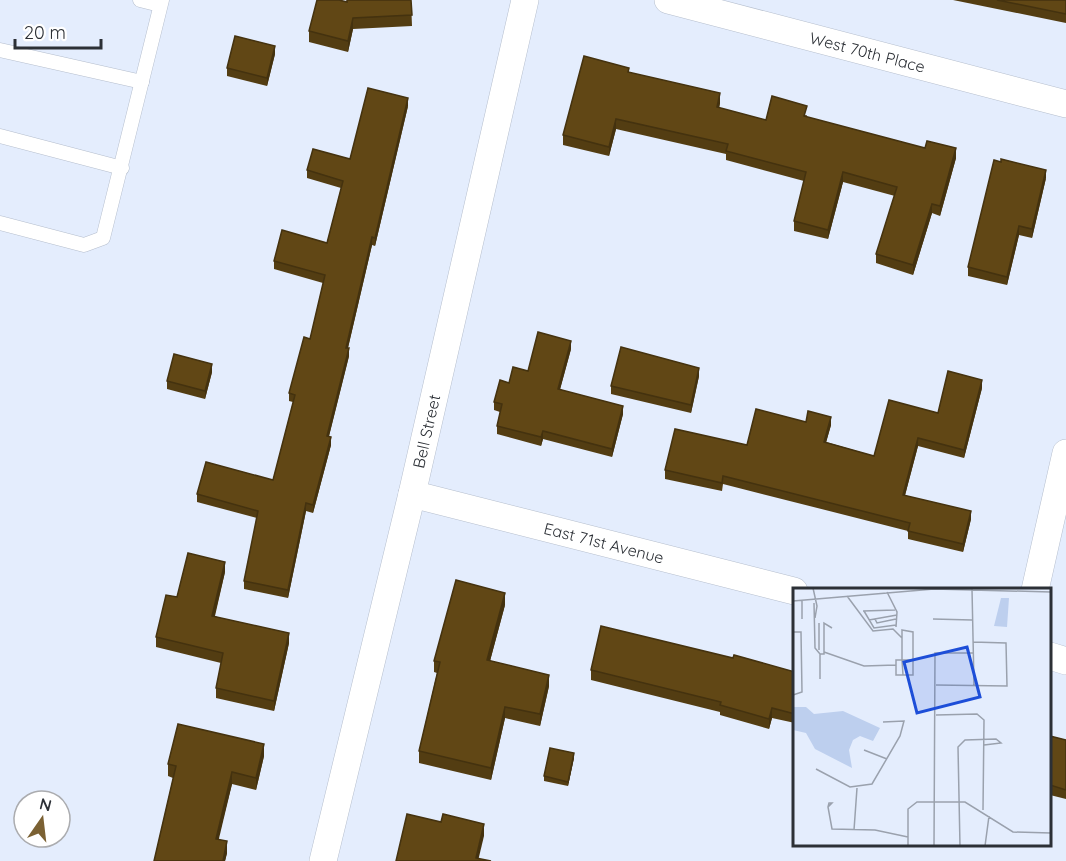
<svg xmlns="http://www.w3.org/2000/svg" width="1066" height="861" font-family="Quicksand,sans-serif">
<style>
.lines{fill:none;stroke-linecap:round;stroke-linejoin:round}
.lane-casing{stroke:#b5becd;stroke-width:15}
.street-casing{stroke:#b5becd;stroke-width:28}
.lane{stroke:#fff;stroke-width:14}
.street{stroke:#fff;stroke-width:27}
.wall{fill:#533d12}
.shaded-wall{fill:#44320f}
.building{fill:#614715;stroke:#44320f;stroke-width:1.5}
.labels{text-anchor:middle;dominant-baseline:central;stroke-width:6;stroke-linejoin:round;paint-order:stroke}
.street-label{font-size:16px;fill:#2c3036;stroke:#fff}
.inset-road{fill:none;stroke:#9aa1ad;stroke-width:1.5}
.view{fill:#1d4ed8;fill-opacity:0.15;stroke:#1d4ed8;stroke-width:3}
.inset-edge{fill:none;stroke:#2c3036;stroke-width:3}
</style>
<rect width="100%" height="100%" fill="#e4edfd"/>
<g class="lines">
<defs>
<g id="lane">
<polyline points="140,0 160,5"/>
<polyline points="0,50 142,82"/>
<polyline points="0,136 122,168"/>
<polyline points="0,223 84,245 103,238 162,0"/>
</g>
<g id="street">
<path id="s1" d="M 668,0 L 1066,104"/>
<path id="s2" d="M 412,494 L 794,591"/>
<polyline points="1035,590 1066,453"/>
<polyline points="1050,656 1066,661"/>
<path id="s3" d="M 323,861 L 412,494 L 525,0"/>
</g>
</defs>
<use href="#lane" class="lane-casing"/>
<use href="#street" class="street-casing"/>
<use href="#lane" class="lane"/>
<use href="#street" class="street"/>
</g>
<g class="wall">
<polygon points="347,0 411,0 412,26 353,29 348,52 309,42 309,31 347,2"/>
<polygon points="953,0 1066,0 1066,23"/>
<polygon points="275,54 267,86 227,76 227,68"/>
<polygon points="629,72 720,103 719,108 766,120 807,115 806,117 956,158 940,216 932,213 913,275 876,263 876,254 895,196 843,182 828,239 794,231 794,221 804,181 726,160 726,154 616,129 609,156 563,145 563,135"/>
<polygon points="408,106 375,246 372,245 348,348 349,356 329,436 331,445 313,513 306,511 288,598 244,589 244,581 257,518 197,502 197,494 273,480 293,402 289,401 289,393 310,339 323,283 274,269 274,261 327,243 341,188 307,178 307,170 350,159"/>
<polygon points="1046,178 1032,238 1019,235 1007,285 968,276 968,267"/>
<polygon points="571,349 560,389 623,414 612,457 543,439 541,446 497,434 497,426 500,412 494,410 494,402 509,383 528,371"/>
<polygon points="212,372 205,399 167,389 167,381"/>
<polygon points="699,376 691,413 611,394 611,386"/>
<polygon points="982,388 964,458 918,446 905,495 971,519 963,552 908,539 908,531 723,484 722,491 665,479 665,470 747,445 806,422 831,425 826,442 874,456 938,413"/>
<polygon points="225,572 215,616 289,643 274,711 216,698 216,688 221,663 156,647 156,637 177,597"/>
<polygon points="505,605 490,661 549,686 540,726 505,718 491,780 419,763 419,751 437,673 434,672 434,661"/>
<polygon points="733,658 795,672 795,723 772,718 769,729 720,715 720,712 591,680 591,670"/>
<polygon points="1050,736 1066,740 1066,799 1050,795"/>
<polygon points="264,756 256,790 232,784 218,839 227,853 225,861 154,861 173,778 168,776 168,764"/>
<polygon points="574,758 568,786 544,781 544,776"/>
</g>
<g class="shaded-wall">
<polygon points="353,18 353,29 348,52 348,41"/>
<polygon points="275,46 275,54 267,86 267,78"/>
<polygon points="720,93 720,103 717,117 717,107"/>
<polygon points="408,98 408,106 375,246 375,238"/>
<polygon points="616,119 616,129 609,156 609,147"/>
<polygon points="956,148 956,158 940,216 940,206"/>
<polygon points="1046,170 1046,178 1032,238 1032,229"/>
<polygon points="843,172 843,182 828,239 828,230"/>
<polygon points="932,204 932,213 913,275 913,265"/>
<polygon points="1019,226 1019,235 1007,285 1007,277"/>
<polygon points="372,237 372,245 346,356 346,348"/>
<polygon points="571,341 571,349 558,397 558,389"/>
<polygon points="349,348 349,356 327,444 327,436"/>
<polygon points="212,364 212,372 205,399 205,391"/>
<polygon points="699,368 699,376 691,413 691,405"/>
<polygon points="982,380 982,388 964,458 964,450"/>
<polygon points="623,406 623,414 612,457 612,449"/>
<polygon points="831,417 831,425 824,450 824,442"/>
<polygon points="543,431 543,439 541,446 541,437"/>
<polygon points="331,437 331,445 313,513 313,505"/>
<polygon points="918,438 918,446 903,503 903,495"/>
<polygon points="306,503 306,511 288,598 288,590"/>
<polygon points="971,511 971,519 963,552 963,544"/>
<polygon points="225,562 225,572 212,626 212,616"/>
<polygon points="505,593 505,605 487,672 487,660"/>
<polygon points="289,633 289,643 274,711 274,701"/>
<polygon points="549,675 549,686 540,726 540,714"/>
<polygon points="505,707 505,718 491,780 491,768"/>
<polygon points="772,708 772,718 769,729 769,719"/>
<polygon points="264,744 264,756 256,790 256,778"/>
<polygon points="574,753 574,758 568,786 568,782"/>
<polygon points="232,772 232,784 216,851 216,839"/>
<polygon points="484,824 484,836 478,861 476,858"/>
<polygon points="227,841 227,853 225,861 223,861"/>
</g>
<g class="building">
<polygon points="317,0 339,0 347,2 347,0 411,0 412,15 353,18 348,41 309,31"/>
<polygon points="997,0 1066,0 1066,14"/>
<polygon points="235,36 275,46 267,78 227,68"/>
<polygon points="584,56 629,68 628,72 720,93 717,107 766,120 772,96 807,106 804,116 925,148 927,141 956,148 940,206 932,204 913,265 876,254 897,187 843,172 828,230 794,221 806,172 726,151 728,144 616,119 609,147 563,135"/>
<polygon points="368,88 408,98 375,238 372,237 346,348 349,348 327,436 331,437 313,505 306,503 288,590 244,581 258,511 197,494 206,462 273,480 295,395 289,393 304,337 310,339 325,275 274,261 282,230 327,243 343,181 307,170 313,149 350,159"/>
<polygon points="1001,159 1046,170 1032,229 1019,226 1007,277 968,267 994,160 1001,162"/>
<polygon points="538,332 571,341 558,389 623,406 612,449 543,431 541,437 497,426 502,404 494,402 500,380 509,383 513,367 528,371"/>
<polygon points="621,347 699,368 691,405 611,386"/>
<polygon points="174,354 212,364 205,391 167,381"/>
<polygon points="948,371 982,380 964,450 918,438 903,495 971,511 963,544 908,531 910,523 723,476 722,483 665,470 675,429 747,445 756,409 806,422 808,411 831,417 824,442 874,456 889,400 938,413"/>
<polygon points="188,553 225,562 212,616 289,633 274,701 216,688 223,653 156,637 166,595 177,597"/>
<polygon points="456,580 505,593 487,660 549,675 540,714 505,707 491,768 419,751 440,662 434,661"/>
<polygon points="601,626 733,658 734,655 795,672 795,714 772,708 769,719 720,705 721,702 591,670"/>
<polygon points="178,724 264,744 256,778 232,772 216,839 227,841 223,861 154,861 176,766 168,764"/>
<polygon points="1050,736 1066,740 1066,790 1050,785"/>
<polygon points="550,748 574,753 568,782 544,776"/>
<polygon points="407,814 441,822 443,814 484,824 476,858 491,861 396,861"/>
</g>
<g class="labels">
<g class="street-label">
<text stroke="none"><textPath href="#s1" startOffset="206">West 70th Place</textPath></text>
<text stroke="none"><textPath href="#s3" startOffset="442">Bell Street</textPath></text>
<text stroke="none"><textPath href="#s2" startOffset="198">East 71st Avenue</textPath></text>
</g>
</g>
<g transform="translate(793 588)">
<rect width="258" height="258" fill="#e4edfd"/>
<path d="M 208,10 L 216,10 L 214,39 L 201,38 ZM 0,119 L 13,119 L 21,126 L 50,123 L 87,140 L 80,153 L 67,148 L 60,152 L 56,162 L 59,180 L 22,161 L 13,145 L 0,142 Z" fill="#bdcfee"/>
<path class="inset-road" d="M 20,0 L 24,18 L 22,30M 179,1 L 181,97M 94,4 L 104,24 L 103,39M 54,8 L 80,43 L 100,41 L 109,50M 0,13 L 141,1 L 258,4M 9,13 L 9,31M 21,15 L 22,60 L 27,66 L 31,66 L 31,35 L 39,40M 70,23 L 102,22M 71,23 L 81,40 L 103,37M 82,31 L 84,35 L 103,31M 140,31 L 179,32M 76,32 L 104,27M 26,35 L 26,62M 109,42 L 120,44 L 120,87 L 103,87 L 103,72 L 109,72 ZM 0,44 L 8,44 L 9,104 L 0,107M 31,64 L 71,78 L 103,77M 27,66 L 27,91M 110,87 L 109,72 L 121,72M 143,97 L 214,98 L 213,55 L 180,54M 143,127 L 184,126 L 191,132 L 190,222M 71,162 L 94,171M 23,181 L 57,199 L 79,196 L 107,148 L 111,133 L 90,134M 35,219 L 39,215 L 36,215 L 35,219 L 39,241 L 82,242 L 115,249M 61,242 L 64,200M 115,258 L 115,221 L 124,214 L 172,214 L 220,244 L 258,245M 141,258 L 142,65 L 180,65M 167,258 L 165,159 L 172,152 L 203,151 L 208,155 L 191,157M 192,258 L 196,228"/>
<path class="view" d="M 174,59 L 187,109 L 124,125 L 111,74 Z"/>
<rect width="258" height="258" class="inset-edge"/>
</g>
<g transform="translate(42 819) rotate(14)"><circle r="28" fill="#ffffff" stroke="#abacaf" stroke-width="1.5"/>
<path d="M0-4.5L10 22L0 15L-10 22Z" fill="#7b6133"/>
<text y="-9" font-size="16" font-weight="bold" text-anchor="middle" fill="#2c3036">N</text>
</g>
<path d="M15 39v9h86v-9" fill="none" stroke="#2c3036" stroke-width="3"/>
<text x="24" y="39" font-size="18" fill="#2c3036" stroke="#ffffff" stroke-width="4.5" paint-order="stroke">20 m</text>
</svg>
